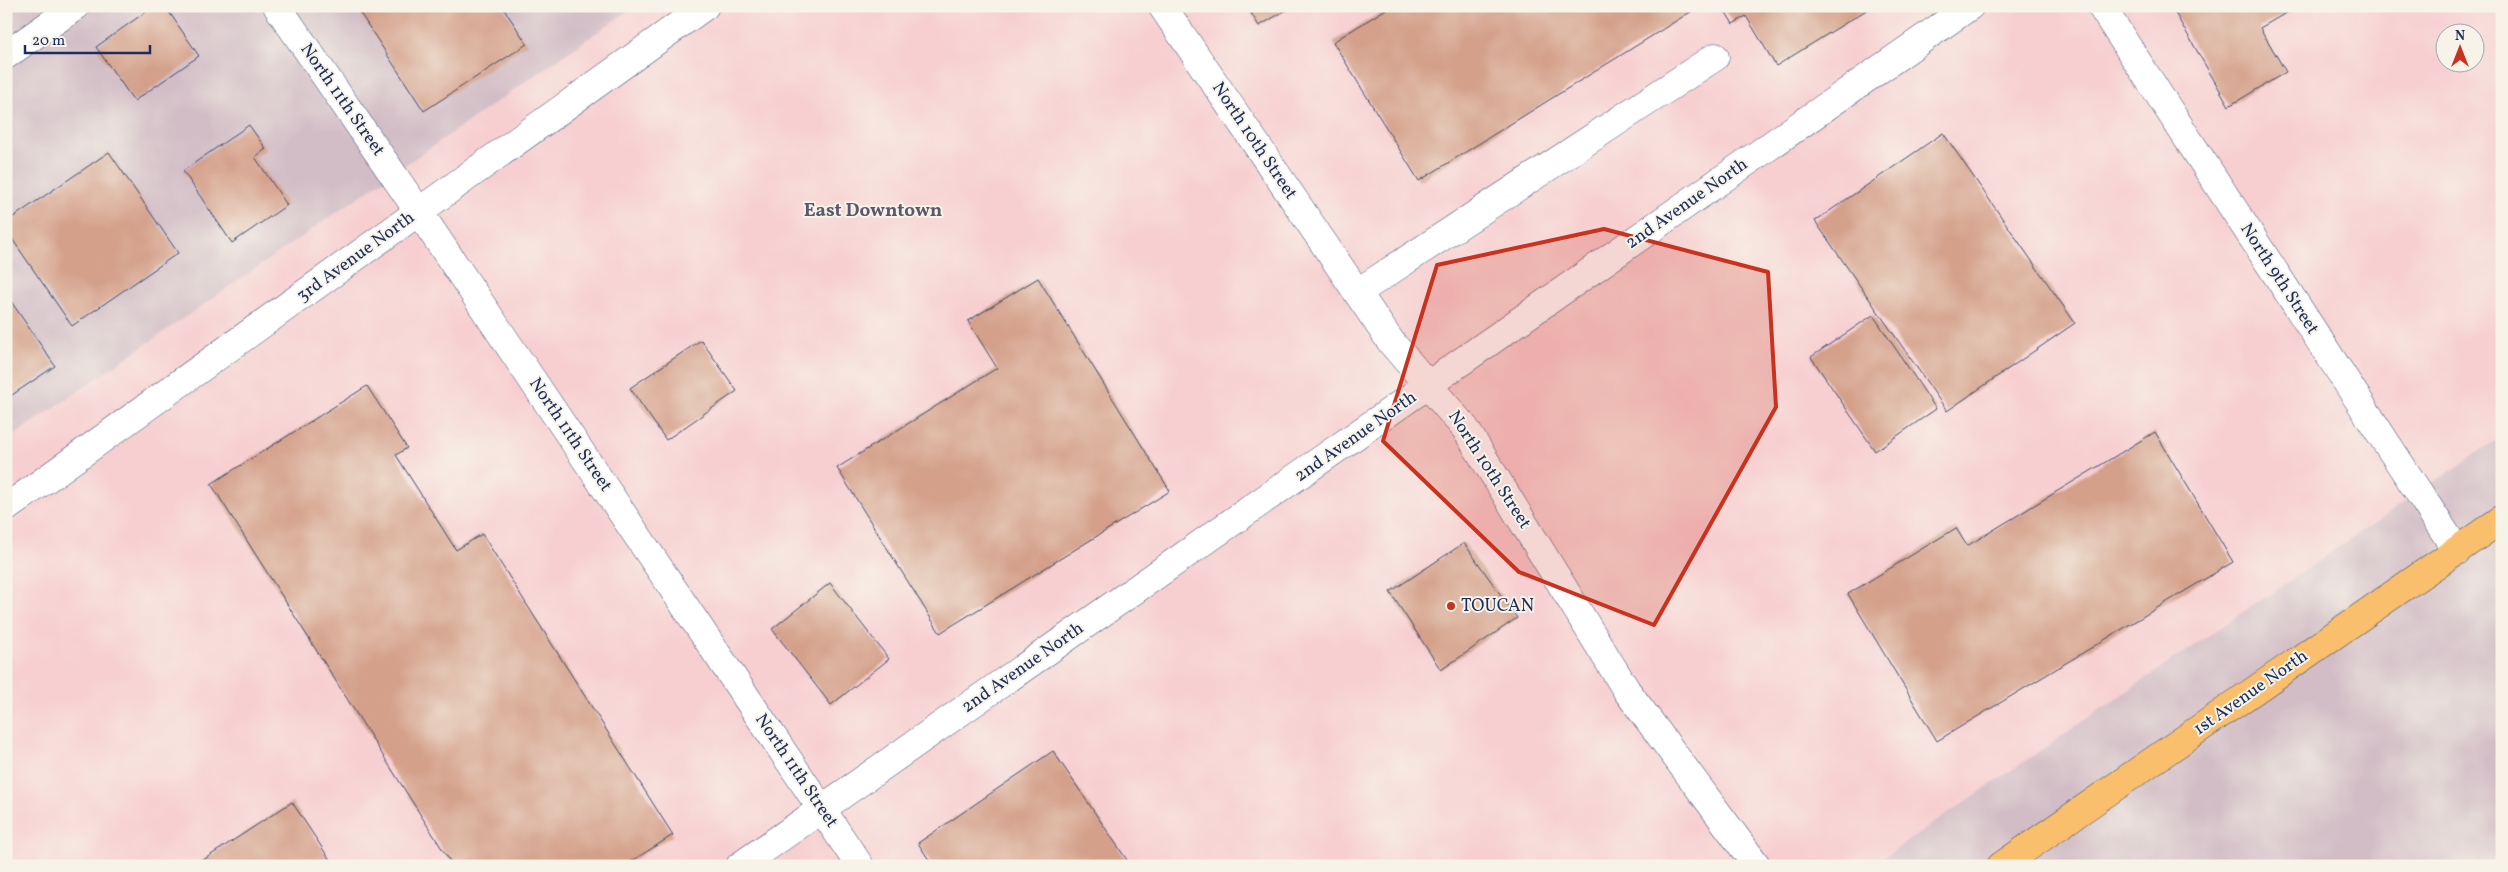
<svg xmlns="http://www.w3.org/2000/svg" width="2508" height="872" font-family="Vollkorn,serif">
<style>
.built{fill:#f7cfd1;fill-rule:evenodd}
.industrial{fill:#d2bdc6}
.building{fill:#d4a08a}
.lines{fill:none;stroke-linecap:round;stroke-linejoin:round}
.minor-casing{stroke:#3c4a6e;stroke-width:29}
.major-casing{stroke:#3c4a6e;stroke-width:29}
.minor{stroke:#fff;stroke-width:28}
.major{stroke:#f9bf6d;stroke-width:28}
.marked{fill:#c8321e;fill-opacity:0.2;stroke:#c8321e;stroke-width:4;stroke-linejoin:round}
.poi-dot{fill:#c8321e;stroke:#f7f3e8;stroke-width:2}
.labels{text-anchor:middle;dominant-baseline:central;stroke-width:4;stroke-linejoin:round;paint-order:stroke}
.street-label{font-size:18px;fill:#1b2f5e;stroke:#f7f3e8}
.poi-label{font-size:18px;fill:#1b2f5e;stroke:#f7f3e8;text-anchor:start}
.neighbourhood-label{font-size:19px;font-weight:bold;fill:#5c576d;stroke:#f7f3e8}
</style>
<rect width="100%" height="100%" fill="#f7f3e8"/>
<filter id="ink" filterUnits="userSpaceOnUse"><feTurbulence type="fractalNoise" baseFrequency=".02" numOctaves="2"/><feDisplacementMap in="SourceGraphic" scale="10" xChannelSelector="R" yChannelSelector="G"/><feConvolveMatrix kernelMatrix="1 2 1 2 8 2 1 2 1" color-interpolation-filters="sRGB"/></filter>
<filter id="wash" filterUnits="userSpaceOnUse"><feTurbulence type="fractalNoise" baseFrequency=".0096" numOctaves="4" result="noise"/><feDisplacementMap in="SourceGraphic" scale="20" xChannelSelector="R" yChannelSelector="G"/><feGaussianBlur stdDeviation="1.12" result="paint"/><feColorMatrix in="noise" values="0 0 0 0 0 0 0 0 0 0 0 0 0 0 0 0 0 1.4 0 .05"/><feComposite in="paint" operator="in"/></filter>
<g filter="url(#wash)">
<rect width="100%" height="100%" fill="#f5e2cb"/>
<path class="built" d="M 608,6 L 2502,6 L 2502,431 L 2493,442 L 1894,866 L 6,866 L 6,436 ZM 2446,32 L 2476,32 L 2476,62 L 2446,62 Z"/>
<g class="industrial">
<polygon points="6,6 635,6 6,441"/>
<polygon points="2502,438 2502,866 1871,866 2493,442"/>
</g>
<g id="blocks">
<g class="building">
<polygon points="154,6 165,6 199,56 134,101 96,47"/>
<polygon points="364,6 502,6 527,44 424,111 358,10"/>
<polygon points="1247,6 1293,6 1259,26"/>
<polygon points="1391,6 1700,6 1419,181 1333,42"/>
<polygon points="1722,6 1873,6 1776,66 1746,16 1733,24"/>
<polygon points="2171,6 2298,6 2260,28 2286,72 2229,106"/>
<polygon points="249,125 266,149 255,157 287,205 232,243 183,171"/>
<polygon points="1943,133 2075,323 1947,411 1815,221"/>
<polygon points="109,152 178,253 72,326 6,230 6,222"/>
<polygon points="1038,278 1170,491 940,633 837,468 997,368 968,321"/>
<polygon points="6,294 55,366 6,399"/>
<polygon points="1873,315 1936,409 1875,451 1811,357"/>
<polygon points="701,340 737,391 666,440 630,388"/>
<polygon points="367,386 407,448 396,455 456,550 482,534 673,835 624,866 453,866 211,484"/>
<polygon points="2155,432 2233,562 1937,741 1848,594 1956,528 1967,546"/>
<polygon points="1464,543 1517,618 1441,670 1390,592"/>
<polygon points="830,583 889,659 831,705 772,629"/>
<polygon points="1053,751 1127,860 1118,866 933,866 918,843"/>
<polygon points="292,802 334,866 194,866"/>
</g>
</g>
</g>
<g filter="url(#ink)">
<use href="#blocks" fill-opacity="0" stroke="#3c4a6e" stroke-width="1"/>
<g class="lines">
<defs>
<g id="minor">
<polyline points="277,6 419,212 860,866"/>
<polyline points="1162,6 1391,342 1465,428 1627,691 1757,866"/>
<polyline points="2101,6 2457,551"/>
<polyline points="6,55 76,6"/>
<polyline points="1358,292 1715,57"/>
<polyline points="6,508 705,6"/>
<polyline points="740,866 1970,6"/>
</g>
<polyline id="major" points="2001,866 2502,519"/>
</defs>
<use href="#minor" class="minor-casing"/>
<use href="#major" class="major-casing"/>
<use href="#minor" class="minor"/>
<use href="#major" class="major"/>
</g>
</g>
<path class="marked" d="M 1604,229 L 1768,272 L 1776,407 L 1654,625 L 1519,572 L 1383,441 L 1437,265 Z"/>
<circle class="poi-dot" cx="1451" cy="606" r="5"/>
<g class="labels">
<g class="street-label">
<text transform="translate(342 100) rotate(55)">North 11th Street</text>
<text transform="translate(1254 141) rotate(56)">North 10th Street</text>
<text transform="translate(1687 204) rotate(-35)">2nd Avenue North</text>
<text transform="translate(356 257) rotate(-36)">3rd Avenue North</text>
<text transform="translate(2279 279) rotate(57)">North 9th Street</text>
<text transform="translate(570 435) rotate(56)">North 11th Street</text>
<text transform="translate(1356 437) rotate(-35)">2nd Avenue North</text>
<text transform="translate(1489 470) rotate(57)">North 10th Street</text>
<text transform="translate(1023 668) rotate(-35)">2nd Avenue North</text>
<text transform="translate(2251 693) rotate(-35)">1st Avenue North</text>
<text transform="translate(796 771) rotate(56)">North 11th Street</text>
</g>
<g class="poi-label">
<text x="1461" y="606">TOUCAN</text>
</g>
<g class="neighbourhood-label">
<text x="873" y="211">East Downtown</text>
</g>
</g>
<rect width="2508" height="872" fill="none" stroke="#f7f3e8" stroke-width="25"/>
<g transform="translate(2460 48)"><circle r="24" fill="#f7f3e8" stroke="#9fa5b1"/>
<path d="M0-4L9 19L0 12L-9 19Z" fill="#c8321e"/>
<text y="-8" font-size="14" font-weight="bold" text-anchor="middle" fill="#1b2f5e">N</text>
</g>
<path d="M25 45v8h125v-8" fill="none" stroke="#1b2f5e" stroke-width="2.5"/>
<text x="32" y="45" font-size="15" fill="#1b2f5e" stroke="#f7f3e8" stroke-width="4" paint-order="stroke">20 m</text>
</svg>
